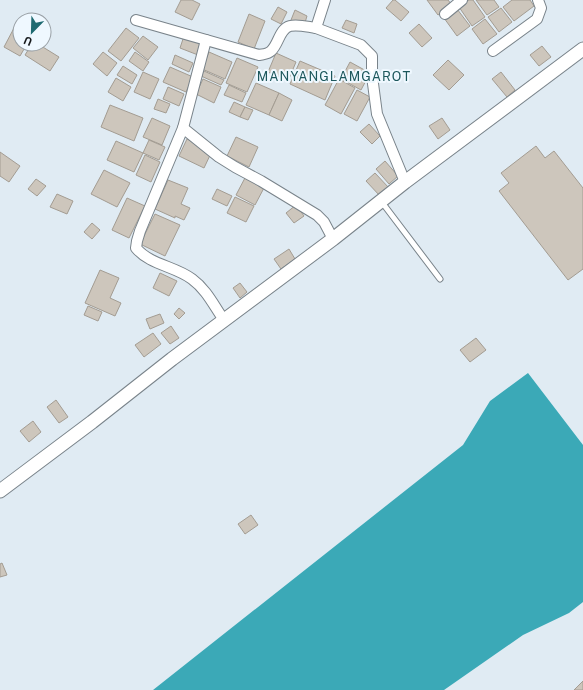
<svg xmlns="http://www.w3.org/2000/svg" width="583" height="690" font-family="'Public Sans',sans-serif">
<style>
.water{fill:#3ba9b7}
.building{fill:#cdc6bc;stroke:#a39c92}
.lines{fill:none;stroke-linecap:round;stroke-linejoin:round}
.service-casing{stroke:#79838a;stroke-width:7}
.minor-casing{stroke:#79838a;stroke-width:12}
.tertiary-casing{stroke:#79838a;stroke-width:15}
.service{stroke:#fff;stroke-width:5}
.minor{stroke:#fff;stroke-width:10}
.tertiary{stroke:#fff;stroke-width:13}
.labels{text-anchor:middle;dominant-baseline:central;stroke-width:4;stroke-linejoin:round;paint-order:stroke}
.quarter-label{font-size:13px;letter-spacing:1px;fill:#1c575c;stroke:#eff8ff}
</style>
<rect width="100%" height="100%" fill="#e0ebf3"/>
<polygon class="water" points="528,373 583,445 583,602 569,613 523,635 444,690 153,690 463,445 490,401"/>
<g class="building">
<polygon points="181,0 192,0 200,4 192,20 175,12"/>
<polygon points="393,0 395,0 409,12 401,21 386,8"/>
<polygon points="427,0 448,0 452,5 438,15"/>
<polygon points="469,0 473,0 485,17 472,26 459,7"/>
<polygon points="476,0 494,0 499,7 487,15"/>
<polygon points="512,0 530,0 534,6 514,21 503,7"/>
<polygon points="278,7 287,12 281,24 271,19"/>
<polygon points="501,8 512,22 499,32 488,17"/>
<polygon points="457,9 470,26 457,36 444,18"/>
<polygon points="295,10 307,16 304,26 291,20"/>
<polygon points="249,14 265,21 254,49 238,42"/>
<polygon points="485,19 497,34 483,44 472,29"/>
<polygon points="346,20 357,24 354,33 342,28"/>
<polygon points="419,24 432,38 422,47 409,33"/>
<polygon points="14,28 20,31 20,44 27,44 20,56 4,47"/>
<polygon points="126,28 139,38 121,61 108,51"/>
<polygon points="143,36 158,47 148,60 133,48"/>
<polygon points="184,36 203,43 198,55 180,48"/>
<polygon points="32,44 38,44 59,57 50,71 25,55"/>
<polygon points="542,46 551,57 539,66 530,55"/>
<polygon points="103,52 117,63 107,76 93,64"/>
<polygon points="135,52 149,62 143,71 129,61"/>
<polygon points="209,52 232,62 225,79 202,69"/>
<polygon points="276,53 296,62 288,81 268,72"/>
<polygon points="175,55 193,63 189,72 172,64"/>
<polygon points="237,58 258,67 247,92 226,83"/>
<polygon points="448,60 464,75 449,90 433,75"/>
<polygon points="300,61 335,76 325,100 290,84"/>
<polygon points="350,62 370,73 361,90 341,79"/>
<polygon points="123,66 137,75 132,84 117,75"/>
<polygon points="170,67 193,77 186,92 163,82"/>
<polygon points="204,71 224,80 221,85 201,76"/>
<polygon points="143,72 159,79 150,99 134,92"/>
<polygon points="501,72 515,90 507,97 492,79"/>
<polygon points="116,78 131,87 123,101 108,92"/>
<polygon points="203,79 221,87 214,103 196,94"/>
<polygon points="339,79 355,88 341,114 325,105"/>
<polygon points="256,83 279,93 269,115 246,105"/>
<polygon points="229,85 246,93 242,102 224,95"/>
<polygon points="168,87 184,94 179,106 163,99"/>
<polygon points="357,90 370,97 357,121 344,114"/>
<polygon points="279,93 292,100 282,121 269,115"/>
<polygon points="158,99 170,104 166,113 154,109"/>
<polygon points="234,102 245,107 240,117 229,112"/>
<polygon points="110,105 143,118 134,141 101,127"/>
<polygon points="245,107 253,110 248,120 240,117"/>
<polygon points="152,118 170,126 162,145 143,137"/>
<polygon points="442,118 450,130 438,139 429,126"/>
<polygon points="369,124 380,136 372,144 360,132"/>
<polygon points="236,137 258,147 249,167 227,156"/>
<polygon points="187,139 212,151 204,168 179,156"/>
<polygon points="149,140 165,147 159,160 143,153"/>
<polygon points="116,141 143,153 134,172 107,160"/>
<polygon points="536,146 545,158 554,151 583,188 583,269 568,280 499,191 509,183 501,173"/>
<polygon points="0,152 20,166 9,182 0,176"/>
<polygon points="145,155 160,162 151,182 136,175"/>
<polygon points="385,161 398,176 389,184 376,169"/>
<polygon points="104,170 130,183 117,207 91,194"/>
<polygon points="375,173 389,188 380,196 366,181"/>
<polygon points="246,176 265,186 255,205 236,195"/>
<polygon points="36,179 46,186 37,196 28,189"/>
<polygon points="168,180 188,188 181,204 190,208 184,220 175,216 175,218 155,209"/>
<polygon points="217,189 232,196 227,206 212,199"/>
<polygon points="57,194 73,201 67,214 50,207"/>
<polygon points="235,197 254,206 246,222 227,213"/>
<polygon points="127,198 145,206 129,238 112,230"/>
<polygon points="296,205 304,216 294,223 286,213"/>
<polygon points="155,214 180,225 165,256 140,244"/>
<polygon points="92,223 100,230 92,239 84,232"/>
<polygon points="289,249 295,259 281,269 274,259"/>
<polygon points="100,270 119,278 110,298 121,303 115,316 85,303"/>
<polygon points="160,273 177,281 169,296 153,288"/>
<polygon points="240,283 247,292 240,298 233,288"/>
<polygon points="88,306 102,312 98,321 84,315"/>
<polygon points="179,308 185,313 179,319 174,314"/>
<polygon points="160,314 164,323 150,329 146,319"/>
<polygon points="171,326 179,338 170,344 161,333"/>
<polygon points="153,333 161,344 144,357 135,345"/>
<polygon points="476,338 486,350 470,362 460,350"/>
<polygon points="56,400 68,417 59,423 47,407"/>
<polygon points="33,421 41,432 29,442 20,431"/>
<polygon points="251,515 258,525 245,534 238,524"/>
<polygon points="2,563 7,575 0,577 0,564"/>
<polygon points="583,681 583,690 574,690"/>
</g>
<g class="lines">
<defs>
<polyline id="service" points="381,201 440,279"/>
<g id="minor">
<polyline points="325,0 316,28 361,45 372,56 372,76 377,114 405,182"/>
<polyline points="445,14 462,0"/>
<path d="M 136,20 L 259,55 C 264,54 268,54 271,51 C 279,44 279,29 290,26 C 298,24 308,27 316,28"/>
<path d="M 206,40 L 183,128 L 140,231 L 137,241 L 136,248 C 150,265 175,266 192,279 C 207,290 214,306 224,320"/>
<polyline points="493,51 537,19 541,8 538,0"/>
<polyline points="183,128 219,157 235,167 261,181 317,215 324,222 333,239"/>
</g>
<polyline id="tertiary" points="0,491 92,422 172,359 333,239 405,182 583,49"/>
</defs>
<use href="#service" class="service-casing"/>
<use href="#minor" class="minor-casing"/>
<use href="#tertiary" class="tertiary-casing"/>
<use href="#service" class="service"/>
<use href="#minor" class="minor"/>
<use href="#tertiary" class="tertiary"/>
</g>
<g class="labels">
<g class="quarter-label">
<text x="334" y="76">MANYANGLAMGAROT</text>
</g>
</g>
<g transform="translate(32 32) rotate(203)"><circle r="19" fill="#eff8ff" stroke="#989fa4"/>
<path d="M0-3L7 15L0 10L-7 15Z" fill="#1e6a71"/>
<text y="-6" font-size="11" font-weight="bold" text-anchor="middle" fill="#16191c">U</text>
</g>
</svg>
